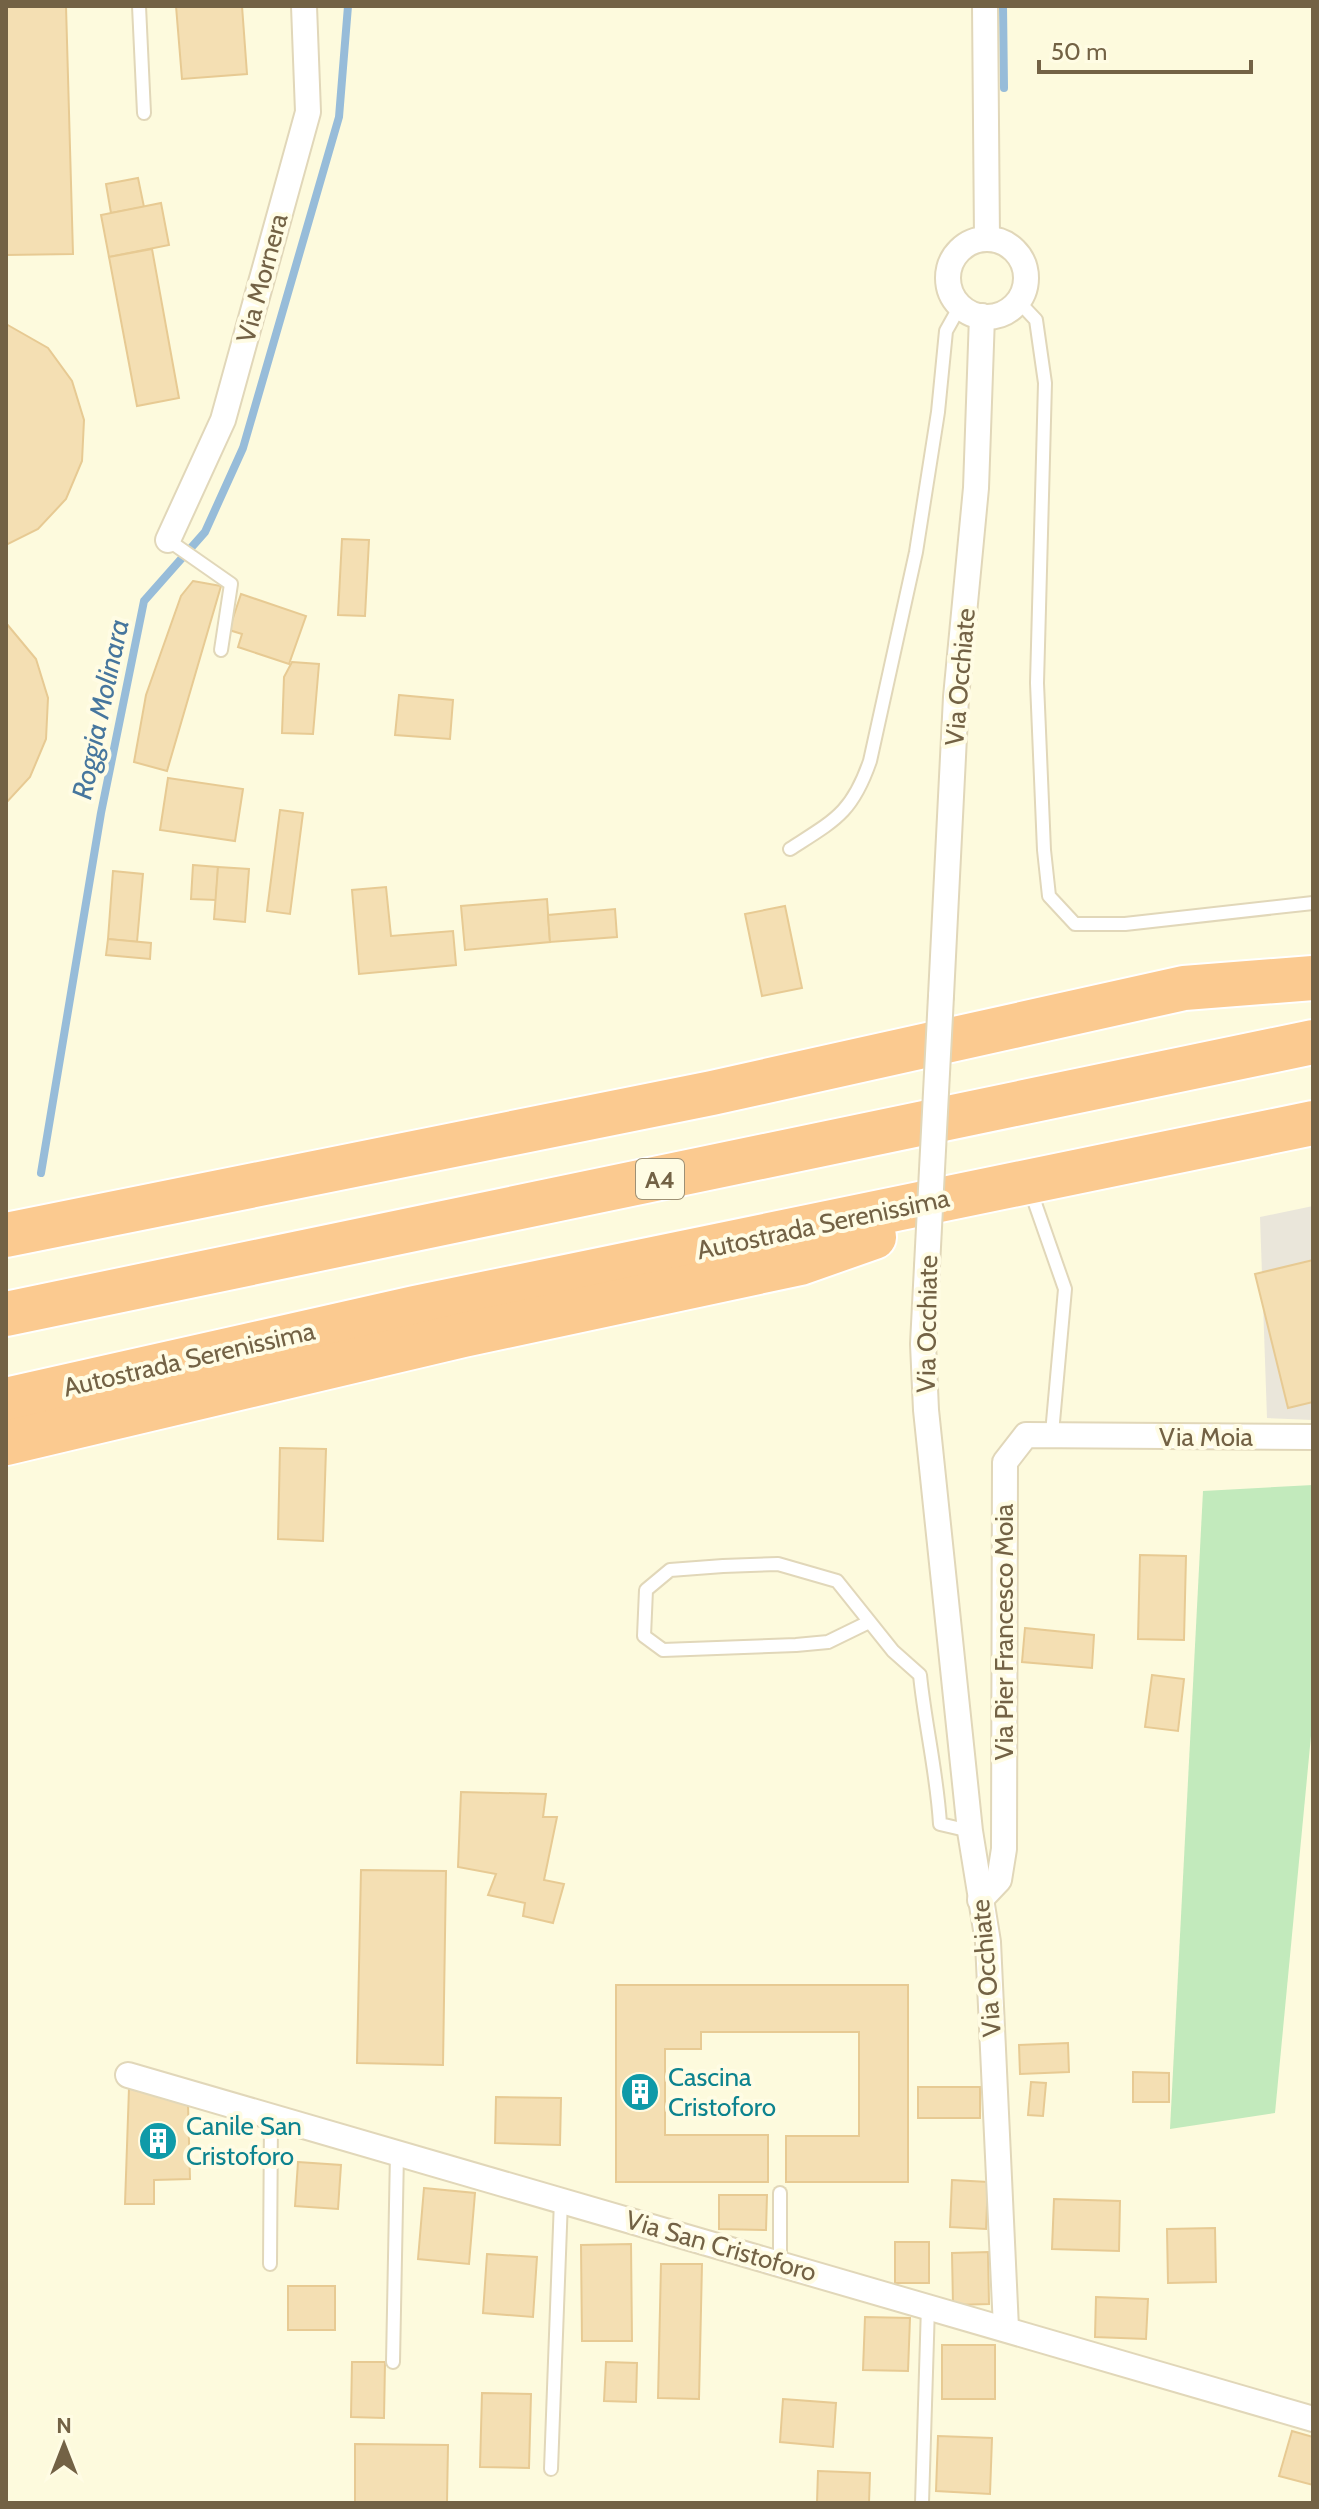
<svg xmlns="http://www.w3.org/2000/svg" width="1319" height="2509" font-family="Cabin,sans-serif">
<style>
.industrial{fill:#eae6da}
.green{fill:#c2eabc}
.lines{fill:none;stroke-linecap:round;stroke-linejoin:round}
.stream{stroke:#97bcd9;stroke-width:8}
.building{fill:#f4dfb3;stroke:#e7ca93;stroke-width:2}
.service-casing{stroke:#e1d7b9;stroke-width:16}
.minor-casing{stroke:#e1d7b9;stroke-width:28}
.motorway-casing{stroke:#fff;stroke-width:48}
.service{stroke:#fff;stroke-width:12}
.minor{stroke:#fff;stroke-width:24}
.motorway{stroke:#fbca90;stroke-width:44}
.minor-bridge-casing{stroke:#e1d7b9;stroke-width:28;stroke-linecap:butt}
.minor-bridge{stroke:#fff;stroke-width:24}
.labels{text-anchor:middle;dominant-baseline:central;stroke-width:8;stroke-linejoin:round;paint-order:stroke}
.shield{fill:#fffce4;stroke:#9d9075;stroke-width:2}
.shield-label{font-size:24px;font-weight:bold;fill:#736245}
.street-label{font-size:26px;fill:#736245;stroke:#fffce4}
.culture-label{font-size:26px;fill:#0d838f;stroke:#fffce4;text-anchor:start}
.water-label{font-size:28px;font-style:italic;fill:#46769d;stroke:#fffce4}
</style>
<rect width="100%" height="100%" fill="#fdfadd"/>
<polygon class="industrial" points="1313,1206 1313,1420 1267,1418 1260,1217"/>
<polygon class="green" points="1313,1485 1313,1715 1275,2113 1170,2129 1203,1491"/>
<g class="lines">
<g class="stream">
<polyline points="1003,6 1004,88"/>
<polyline points="41,1173 101,813 144,601 205,532 243,448 339,117 348,6"/>
</g>
</g>
<g class="building">
<polygon points="6,6 66,6 73,254 6,255"/>
<polygon points="176,6 242,6 247,74 182,79"/>
<polygon points="138,178 144,207 111,213 106,184"/>
<polygon points="161,203 169,245 109,257 101,215"/>
<polygon points="152,249 179,398 137,406 109,257"/>
<polygon points="6,324 48,348 72,381 84,420 82,461 66,499 38,529 6,545"/>
<polygon points="342,539 369,540 365,616 338,615"/>
<polygon points="193,581 221,586 167,771 134,762 146,695 181,596"/>
<polygon points="241,594 306,616 289,664 238,647 242,634 229,630"/>
<polygon points="6,623 36,659 48,698 46,739 30,777 6,803"/>
<polygon points="292,662 319,664 313,734 282,733 284,677"/>
<polygon points="399,695 453,700 450,739 395,735"/>
<polygon points="168,778 243,789 235,841 160,830"/>
<polygon points="280,810 303,813 290,914 267,911"/>
<polygon points="193,865 218,867 216,900 191,899"/>
<polygon points="218,867 249,869 245,922 214,919"/>
<polygon points="113,871 143,874 137,942 108,939"/>
<polygon points="386,887 391,936 453,931 456,965 359,974 352,890"/>
<polygon points="547,899 550,942 465,950 461,906"/>
<polygon points="785,906 802,988 762,996 745,914"/>
<polygon points="615,909 617,937 550,942 548,915"/>
<polygon points="108,939 151,943 150,959 106,955"/>
<polygon points="1313,1260 1313,1402 1288,1408 1255,1274"/>
<polygon points="280,1448 326,1449 323,1541 278,1539"/>
<polygon points="1140,1555 1186,1556 1184,1640 1138,1639"/>
<polygon points="1025,1628 1094,1635 1092,1668 1022,1662"/>
<polygon points="1152,1675 1184,1679 1178,1731 1145,1727"/>
<polygon points="461,1792 546,1794 543,1817 557,1817 544,1880 564,1884 553,1923 523,1916 525,1903 488,1895 496,1874 458,1867"/>
<polygon points="361,1870 446,1871 443,2065 357,2063"/>
<polygon points="616,1985 908,1985 908,2182 786,2182 786,2136 859,2136 859,2032 701,2032 701,2049 665,2049 665,2135 768,2135 768,2182 616,2182"/>
<polygon points="1068,2043 1069,2072 1020,2074 1019,2045"/>
<polygon points="1133,2072 1169,2073 1169,2102 1133,2102"/>
<polygon points="1031,2082 1046,2083 1043,2116 1028,2115"/>
<rect x="918" y="2087" width="62" height="31"/>
<polygon points="129,2088 188,2104 190,2179 154,2180 154,2204 125,2204"/>
<polygon points="496,2097 561,2098 560,2145 495,2143"/>
<polygon points="298,2162 341,2165 338,2209 295,2206"/>
<polygon points="952,2180 988,2182 986,2229 950,2227"/>
<polygon points="424,2188 475,2193 469,2264 418,2259"/>
<polygon points="719,2195 767,2195 766,2230 719,2229"/>
<polygon points="1054,2199 1120,2201 1119,2251 1052,2249"/>
<polygon points="1215,2228 1216,2282 1168,2283 1167,2229"/>
<rect x="895" y="2242" width="34" height="41"/>
<polygon points="631,2244 632,2341 582,2341 581,2245"/>
<polygon points="988,2252 989,2304 953,2305 952,2253"/>
<polygon points="487,2254 537,2257 533,2317 483,2313"/>
<polygon points="661,2264 702,2264 699,2399 658,2398"/>
<rect x="288" y="2286" width="47" height="44"/>
<polygon points="1096,2297 1148,2299 1146,2339 1095,2337"/>
<polygon points="865,2317 910,2318 908,2371 863,2370"/>
<rect x="942" y="2345" width="53" height="54"/>
<polygon points="352,2362 385,2362 384,2418 351,2417"/>
<polygon points="606,2362 637,2363 636,2402 604,2401"/>
<polygon points="482,2393 531,2394 529,2468 480,2467"/>
<polygon points="783,2399 836,2403 833,2447 780,2442"/>
<polygon points="1292,2431 1313,2437 1313,2485 1279,2476"/>
<polygon points="938,2436 992,2438 990,2494 936,2491"/>
<polygon points="355,2444 448,2445 447,2503 355,2503"/>
<polygon points="818,2471 870,2473 869,2503 817,2503"/>
</g>
<g class="lines">
<defs>
<g id="service">
<polyline points="139,6 144,113"/>
<polyline points="1018,301 1036,320 1045,383 1037,683 1044,850 1049,896 1075,924 1125,924 1313,903"/>
<polyline points="168,540 231,584 221,650"/>
<path d="M 790,849 C 835,820 852,813 870,761 L 916,552 L 938,412 L 946,331 L 960,306"/>
<polyline points="1030,1189 1065,1289 1052,1433"/>
<path d="M 869,1622 L 828,1642 L 796,1645 L 663,1650 L 644,1636 L 646,1590 L 670,1570 L 723,1566 L 778,1564 L 837,1581 L 893,1651 L 920,1675 C 925,1725 937,1773 940,1824 L 970,1831"/>
<polyline points="780,2193 780,2263"/>
<polyline points="270,2264 271,2117"/>
<polyline points="393,2362 397,2153"/>
<polyline points="551,2469 561,2200"/>
<polyline points="922,2503 928,2306"/>
</g>
<g id="minor">
<polyline points="985,6 987,239"/>
<circle cx="987" cy="278" r="39"/>
<polyline points="168,540 223,420 308,112 304,6"/>
<polyline points="941,996 956,697 976,488 982,316"/>
<polyline points="927,1266 923,1344 926,1410 970,1831 988,1942 1006,2328"/>
<polyline points="980,1900 999,1880 1004,1849 1005,1462 1026,1435 1313,1437"/>
<polyline points="128,2075 1313,2419"/>
</g>
<g id="motorway">
<polyline points="6,1235 712,1093 1184,988 1313,978"/>
<polyline points="6,1314 1313,1042"/>
<polyline points="6,1400 415,1308 1313,1123"/>
<polyline points="6,1443 463,1335 800,1263 874,1237"/>
</g>
</defs>
<use href="#service" class="service-casing"/>
<use href="#minor" class="minor-casing"/>
<use href="#motorway" class="motorway-casing"/>
<use href="#service" class="service"/>
<use href="#minor" class="minor"/>
<use href="#motorway" class="motorway"/>
<defs>
<polyline id="minor-bridge" points="927,1266 941,996"/>
</defs>
<use href="#minor-bridge" class="minor-bridge-casing"/>
<use href="#minor-bridge" class="minor-bridge"/>
</g>
<defs>
<symbol id="building-disc" viewBox="-11 -11 22 22"><circle r="9.5" fill="#0f9aa8" stroke="#fffce4"/><path d="M-4-6H4V6H1V3H-1V6H-4ZM-2.5-4.3h1.7v1.8h-1.7ZM.8-4.3h1.7v1.8H.8ZM-2.5-1h1.7V.8h-1.7ZM.8-1h1.7V.8H.8Z" fill="#fff"/></symbol>
</defs>
<g fill-rule="evenodd">
<use href="#building-disc" x="618" y="2070" width="44" height="44"/>
<use href="#building-disc" x="136" y="2119" width="44" height="44"/>
</g>
<g class="labels">
<rect class="shield" x="636" y="1159" width="48" height="40" rx="6"/>
<g class="shield-label">
<text x="660" y="1179">A4</text>
</g>
<g class="street-label">
<text transform="translate(262 278) rotate(-75)">Via Mornera</text>
<text transform="translate(960 677) rotate(-85)">Via Occhiate</text>
<text transform="translate(823 1224) rotate(-12)">Autostrada Serenissima</text>
<text transform="translate(927 1324) rotate(-89)">Via Occhiate</text>
<text transform="translate(189 1359) rotate(-13)">Autostrada Serenissima</text>
<text x="1206" y="1437">Via Moia</text>
<text transform="translate(1004 1632) rotate(-90)">Via Pier Francesco Moia</text>
<text transform="translate(986 1968) rotate(-95)">Via Occhiate</text>
<text transform="translate(721 2246) rotate(16)">Via San Cristoforo</text>
</g>
<g class="culture-label">
<text x="668" y="2077">Cascina<tspan x="668" dy="30">Cristoforo</tspan></text>
<text x="186" y="2126">Canile San<tspan x="186" dy="30">Cristoforo</tspan></text>
</g>
<g class="water-label">
<text transform="translate(100 709) rotate(-78)">Roggia Molinara</text>
</g>
</g>
<rect width="1319" height="2509" fill="none" stroke="#736245" stroke-width="16"/>
<g transform="translate(64 2445)" stroke="#fffce4" stroke-width="6" paint-order="stroke">
<path d="M0-6L14 30L0 20L-14 30Z" fill="#736245"/>
<text y="-12" font-size="22" font-weight="bold" text-anchor="middle" fill="#736245">N</text>
</g>
<path d="M1039 60v12h212v-12" fill="none" stroke="#736245" stroke-width="4"/>
<text x="1051" y="60" font-size="24" fill="#736245" stroke="#fffce4" stroke-width="6" paint-order="stroke">50 m</text>
</svg>
